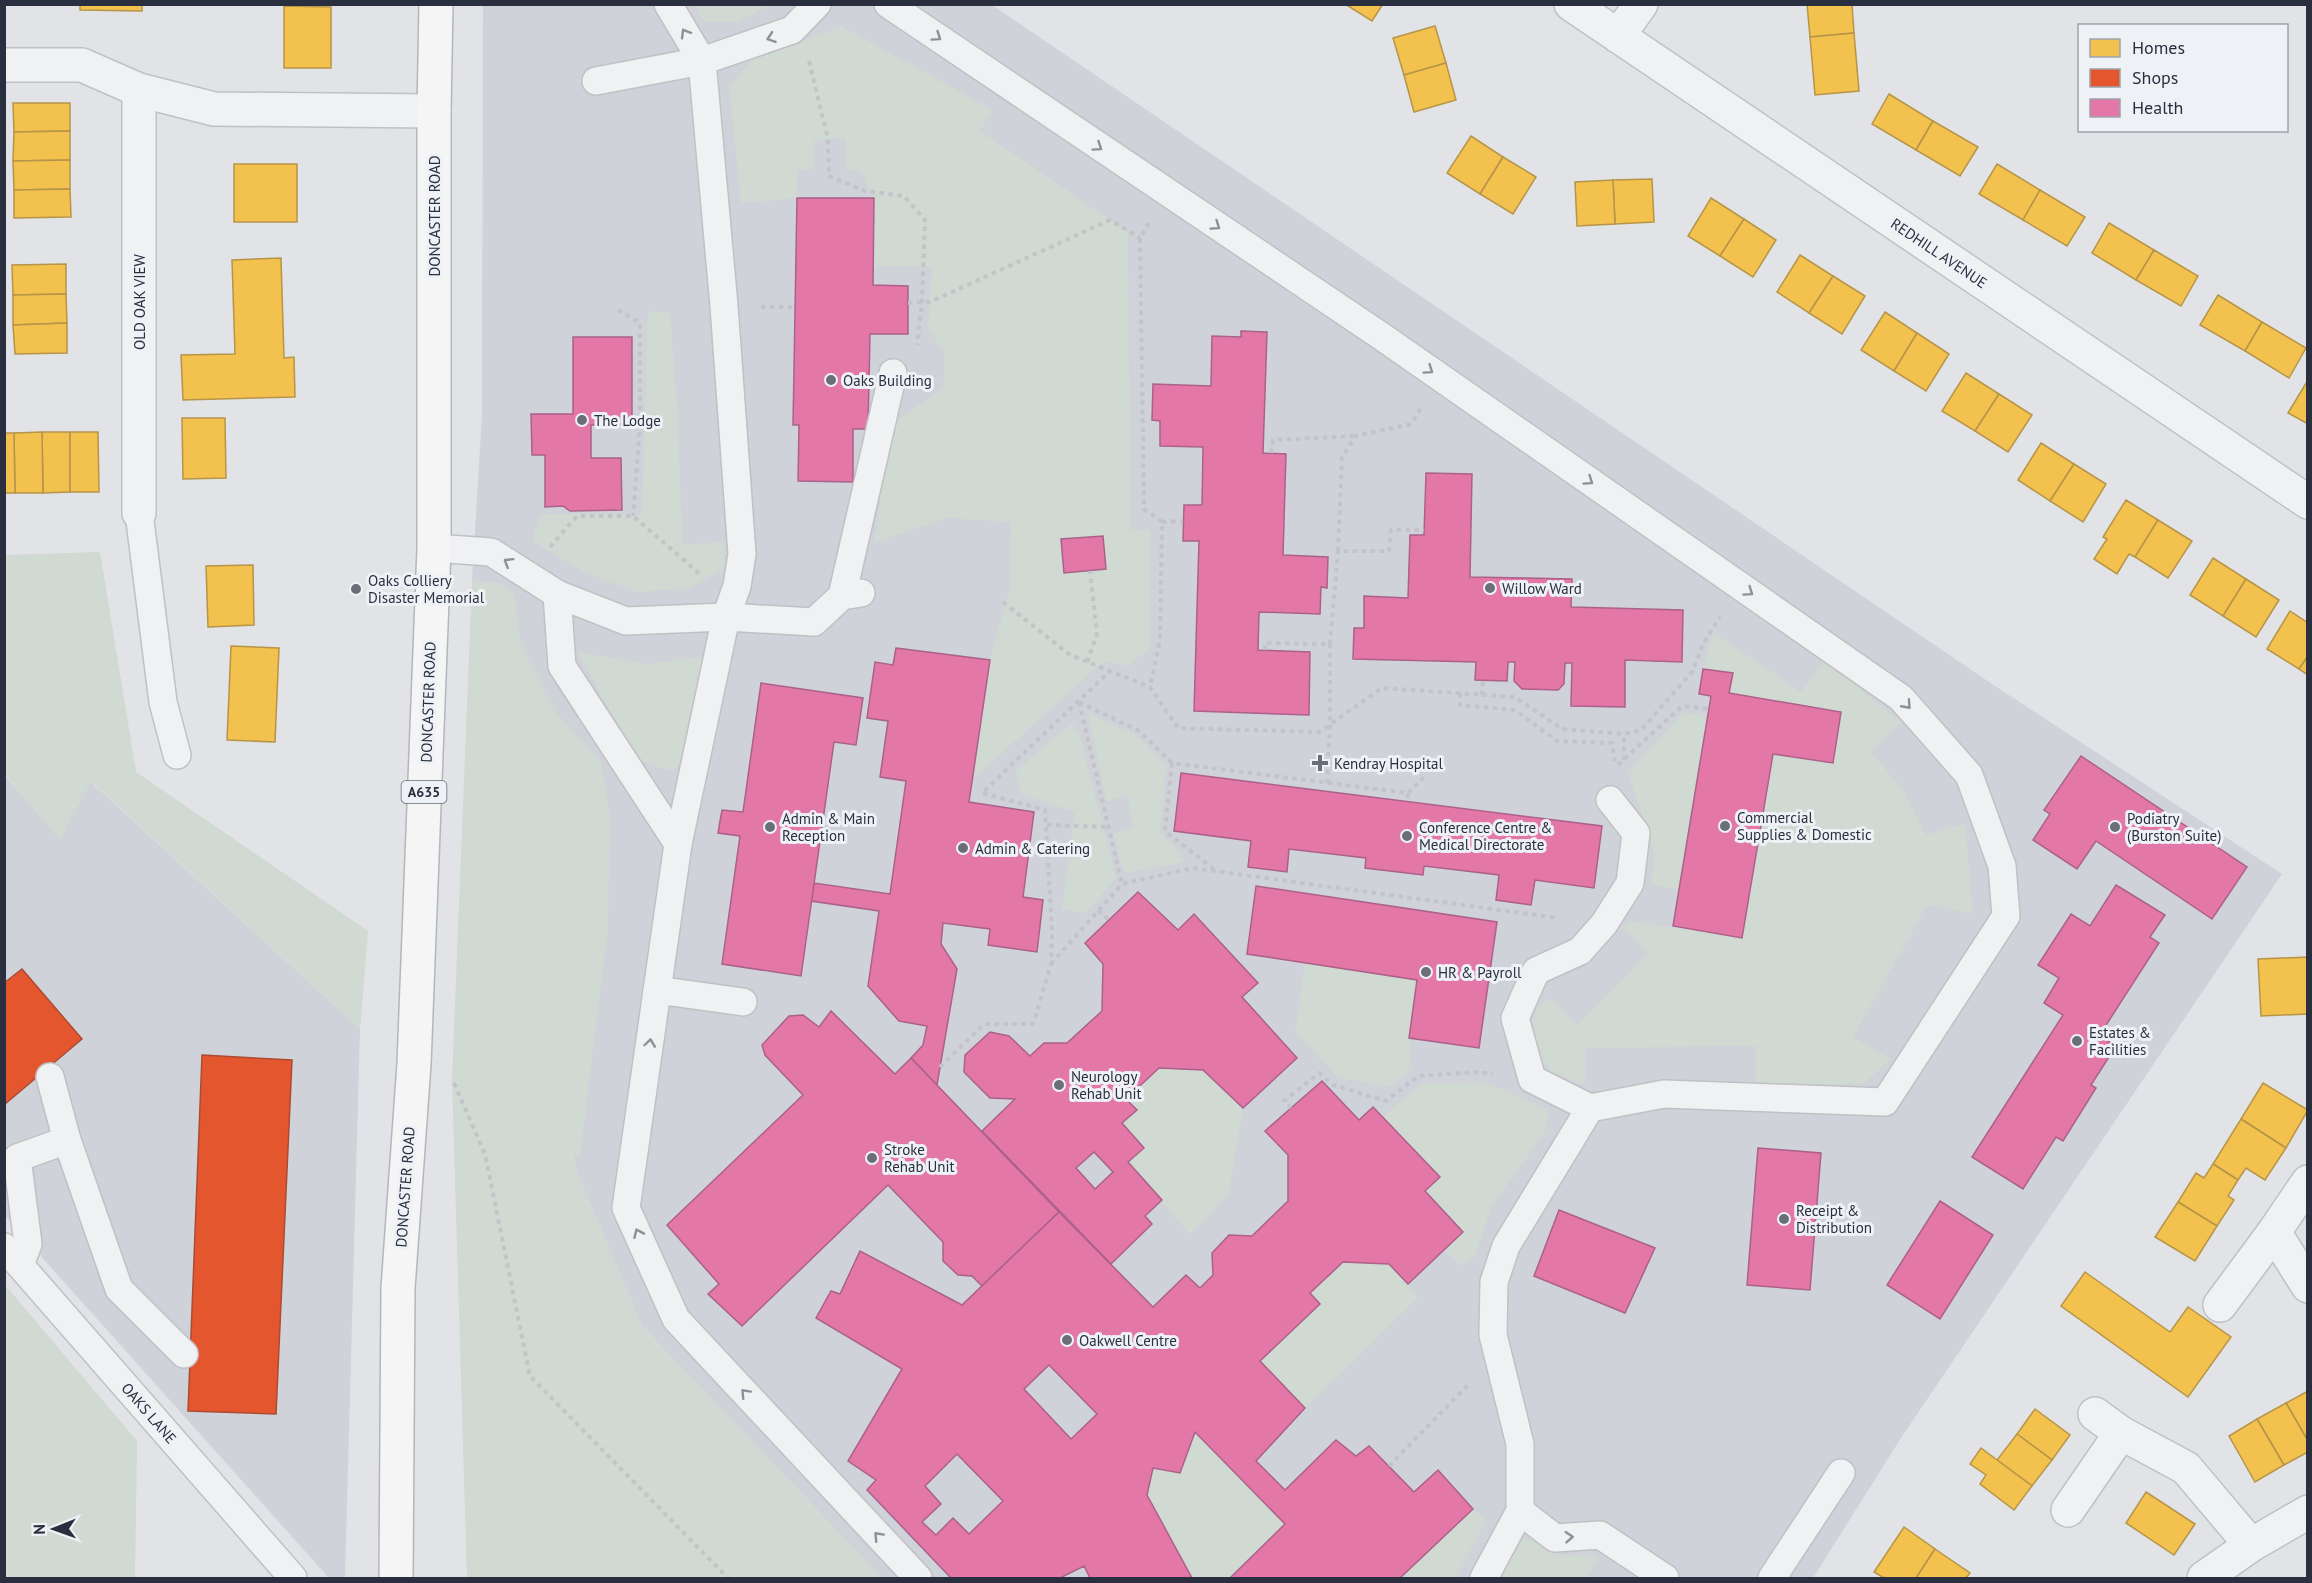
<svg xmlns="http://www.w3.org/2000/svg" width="2312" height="1583" font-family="'PT Sans',sans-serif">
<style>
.built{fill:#cfd2d9}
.green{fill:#d0d9d2}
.homes{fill:#f2c14e;stroke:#b69549;stroke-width:1.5}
.shops{fill:#e4572e;stroke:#ac4b33;stroke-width:1.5}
.health{fill:#e377a8;stroke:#ab6188;stroke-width:1.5;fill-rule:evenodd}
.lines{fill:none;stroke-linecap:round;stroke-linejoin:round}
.service-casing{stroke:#bfc1c4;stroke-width:30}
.minor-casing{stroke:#bfc1c4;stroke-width:36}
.trunk-casing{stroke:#b3b6ba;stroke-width:36}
.path{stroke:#c3c4c9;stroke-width:4;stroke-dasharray:4.5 4.5;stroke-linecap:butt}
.service{stroke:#f0f1f3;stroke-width:27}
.minor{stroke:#f0f1f3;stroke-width:33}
.trunk{stroke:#f5f5f6;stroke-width:33}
.oneway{stroke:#8c9098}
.poi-dot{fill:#696e79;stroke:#eef1f5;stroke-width:2}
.labels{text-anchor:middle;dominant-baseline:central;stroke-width:6;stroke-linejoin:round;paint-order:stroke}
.shield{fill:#eef1f5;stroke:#646975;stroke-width:1.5}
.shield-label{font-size:14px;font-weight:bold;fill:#292f3e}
.street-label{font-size:15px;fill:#292f3e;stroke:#eef1f5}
.poi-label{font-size:15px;fill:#292f3e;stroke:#eef1f5;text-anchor:start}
</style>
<rect width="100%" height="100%" fill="#e1e3e6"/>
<g class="built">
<polygon points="483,5 992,5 1995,686 2282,874 1901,1438 1813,1578 882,1578 642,1326 577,1173 573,1154 502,584 472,581 482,414"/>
<polygon points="4,774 60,839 90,781 360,1029 345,1578 329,1578 5,1216"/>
</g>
<g class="green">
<polygon points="694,5 768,5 737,23 703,21"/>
<polygon points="841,26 993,110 980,131 1128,232 1130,530 1150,531 1150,648 1128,666 1104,661 973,779 990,660 1010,588 1011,522 947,518 874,543 891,425 943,388 945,355 928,328 932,267 873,266 874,198 861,171 846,170 845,138 814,140 813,169 797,170 797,198 741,203 729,86 753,60"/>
<polygon points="648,311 670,313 678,418 682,545 724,542 724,569 690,588 638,592 588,574 532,541 541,514 642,514"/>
<polygon points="100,552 136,772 368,931 360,1029 91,781 60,840 5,774 5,555"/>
<polygon points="472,581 502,584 515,595 520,642 555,712 601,761 610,818 608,927 580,1156 573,1154 577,1173 642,1326 882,1578 467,1578 452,1079"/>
<polygon points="1713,632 1801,692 1824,660 1901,722 1871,752 1903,790 1926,835 1965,823 1973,914 1929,905 1925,909 1853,1037 1891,1059 1863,1084 1756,1085 1756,1046 1585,1048 1585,1086 1550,1071 1531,1037 1537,1006 1551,999 1577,1025 1648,953 1622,927 1630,921 1742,938 1773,754 1833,763 1841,712 1729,693 1732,674 1703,669"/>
<polygon points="578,652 646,664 702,657 684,760 672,771 637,760"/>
<polygon points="1684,712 1707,716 1679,889 1651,885 1655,854 1628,773"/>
<polygon points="1088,713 1136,735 1166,765 1160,832 1178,850 1184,862 1124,873 1113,833 1133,829 1128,796 1106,801"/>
<polygon points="1072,723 1079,733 1116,878 1086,913 1062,909 1075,812 1021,794 1016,771"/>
<polygon points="1305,963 1417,980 1409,1038 1412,1069 1391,1087 1339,1078 1295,1032"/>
<polygon points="1159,1068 1203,1070 1243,1108 1229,1194 1190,1235 1128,1162 1122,1123 1137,1110 1126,1099"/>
<polygon points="1487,1083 1549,1110 1546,1130 1491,1208 1475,1256 1462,1266 1444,1250 1462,1232 1425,1191 1440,1176 1383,1117 1420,1084"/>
<polygon points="1343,1262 1389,1264 1418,1298 1305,1408 1260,1361 1319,1304 1310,1293"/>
<polygon points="5,1285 137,1441 135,1578 5,1578"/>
<polygon points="1195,1432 1285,1524 1230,1578 1192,1578 1147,1495 1153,1468 1180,1472"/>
<polygon points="1473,1509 1486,1520 1456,1578 1400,1578"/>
<polygon points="1524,1537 1560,1555 1600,1557 1586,1578 1497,1578"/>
</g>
<g class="homes">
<polygon points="80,4 142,4 142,11 80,10"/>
<polygon points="1345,4 1383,4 1372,21"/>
<polygon points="1807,4 1852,4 1854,33 1810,37"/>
<polygon points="284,6 331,7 331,68 284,68"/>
<polygon points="1435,26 1446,63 1404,75 1393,38"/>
<polygon points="1854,33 1859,91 1815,95 1810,37"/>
<polygon points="1446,63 1456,100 1414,112 1404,75"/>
<polygon points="1889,94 1933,121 1916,150 1872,124"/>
<polygon points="13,103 70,103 70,131 14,132"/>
<polygon points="1933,121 1978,147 1960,176 1916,150"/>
<polygon points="70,131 70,160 13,161 14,132"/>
<polygon points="1471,136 1503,157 1480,194 1447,173"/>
<polygon points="1503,157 1536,177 1513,214 1480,194"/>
<polygon points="70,160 70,189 14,190 13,161"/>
<rect x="234" y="164" width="63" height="58"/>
<polygon points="1997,164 2040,190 2023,220 1979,194"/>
<polygon points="1652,179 1654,222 1615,224 1613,180"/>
<polygon points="1613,180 1615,224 1577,226 1575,182"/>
<polygon points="70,189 71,217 14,218 14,190"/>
<polygon points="2040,190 2085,217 2067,246 2023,220"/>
<polygon points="1711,198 1744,219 1720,256 1688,236"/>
<polygon points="1744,219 1776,240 1753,277 1720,256"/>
<polygon points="2109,223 2154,250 2136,280 2092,253"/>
<polygon points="2154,250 2198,276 2181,306 2136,280"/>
<polygon points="1800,255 1833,276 1809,313 1777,292"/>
<polygon points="281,258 284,358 294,357 295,397 183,400 181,355 235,354 232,260"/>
<polygon points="66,264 66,294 13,295 12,265"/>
<polygon points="1833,276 1865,296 1842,334 1809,313"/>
<polygon points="66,294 67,323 13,325 13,295"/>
<polygon points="2218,295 2262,322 2245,351 2200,325"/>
<polygon points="1885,312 1917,333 1894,371 1861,350"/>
<polygon points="2262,322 2306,348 2289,378 2245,351"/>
<polygon points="67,323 67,353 15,354 13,325"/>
<polygon points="1917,333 1949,354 1926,391 1894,371"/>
<polygon points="1966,373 1999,394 1975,431 1942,411"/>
<polygon points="2308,380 2308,424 2288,413"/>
<polygon points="1999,394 2032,415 2008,452 1975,431"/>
<polygon points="182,418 225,418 226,478 183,479"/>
<polygon points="42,432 70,432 70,492 43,493"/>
<polygon points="42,432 43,493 15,493 14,433"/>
<polygon points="70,432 98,432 99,492 70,492"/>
<polygon points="4,433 14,433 15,493 4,493"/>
<polygon points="2041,443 2074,464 2050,501 2018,480"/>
<polygon points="2074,464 2106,484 2083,522 2050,501"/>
<polygon points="2126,500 2158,520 2135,557 2129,554 2117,574 2094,559 2107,539 2103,537"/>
<polygon points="2158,520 2192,541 2168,578 2135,557"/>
<polygon points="2213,558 2246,579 2223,616 2190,595"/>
<polygon points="253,565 254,625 208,627 206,566"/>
<polygon points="2246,579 2279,600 2256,637 2223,616"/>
<polygon points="2290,611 2308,623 2308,656 2299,669 2267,649"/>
<polygon points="231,646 279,648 275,742 227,740"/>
<polygon points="2308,656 2308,675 2299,669"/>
<polygon points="2308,957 2308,1014 2261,1016 2258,959"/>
<polygon points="2263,1083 2308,1110 2286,1148 2241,1119"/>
<polygon points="2241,1119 2286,1148 2265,1180 2246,1168 2238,1180 2213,1164"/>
<polygon points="2213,1164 2238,1180 2228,1196 2234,1200 2217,1226 2178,1202 2196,1173 2204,1178"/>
<polygon points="2178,1202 2217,1226 2195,1261 2155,1237"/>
<polygon points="2085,1272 2170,1332 2188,1307 2231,1337 2188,1397 2061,1306"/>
<polygon points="2308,1391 2308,1441 2286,1403"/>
<polygon points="2286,1403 2308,1441 2308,1452 2284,1465 2257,1419"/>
<polygon points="2035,1409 2070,1435 2052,1460 2017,1434"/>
<polygon points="2257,1419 2284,1465 2255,1482 2229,1436"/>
<polygon points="2017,1434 2052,1460 2032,1486 1997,1460"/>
<polygon points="1981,1448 2032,1486 2014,1510 1980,1484 1986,1475 1970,1464"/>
<polygon points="2146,1492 2195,1524 2174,1555 2126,1523"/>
<polygon points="1904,1527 1935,1549 1916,1578 1884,1578 1874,1572"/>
<polygon points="1935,1549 1970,1573 1966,1578 1916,1578"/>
</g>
<g class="shops">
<polygon points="22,969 82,1039 4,1105 4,983"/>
<polygon points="202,1055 292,1060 276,1414 188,1411"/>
</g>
<g class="health">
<polygon points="797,198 874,198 873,285 908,286 908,334 870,334 868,429 853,429 853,482 798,481 799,425 793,425"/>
<polygon points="1241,331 1267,332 1263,453 1286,454 1283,555 1328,557 1327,588 1321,587 1320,614 1259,612 1258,650 1310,652 1309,715 1194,711 1199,541 1183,541 1184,505 1202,505 1203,447 1160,446 1160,421 1152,420 1153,384 1211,386 1212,336 1241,337"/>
<polygon points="573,337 632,337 632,425 591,425 591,458 621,458 622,510 570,511 563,506 545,507 545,455 532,455 531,414 573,414"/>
<polygon points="1426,473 1472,474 1470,577 1572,579 1571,607 1683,610 1682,662 1625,660 1625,707 1571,706 1572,663 1565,663 1564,684 1558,690 1522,689 1514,681 1515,662 1508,662 1507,681 1475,680 1476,662 1353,659 1354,628 1364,628 1364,596 1408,598 1410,535 1424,535"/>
<polygon points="1103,536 1106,569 1064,573 1061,539"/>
<polygon points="896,648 990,660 969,802 1034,812 1023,897 1043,900 1037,952 988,945 990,929 943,923 941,944 957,969 937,1085 911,1058 923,1045 927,1026 899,1021 868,986 879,911 811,901 814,883 890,894 906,781 880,777 888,721 867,718 875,662 893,665"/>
<polygon points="1703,669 1733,673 1729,693 1841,712 1833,763 1773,754 1742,938 1673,926 1711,696 1699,694"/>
<polygon points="761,683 863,698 856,745 834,742 801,976 722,964 740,836 718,833 720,821 722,810 743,812"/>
<polygon points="2081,756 2247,867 2212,919 2096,841 2077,869 2033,840 2050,814 2044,810"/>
<polygon points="1181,773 1602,826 1594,888 1535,880 1531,905 1496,900 1499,875 1424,866 1423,875 1365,868 1366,858 1289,849 1287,872 1248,867 1251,841 1174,831"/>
<polygon points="2116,885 2165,915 2150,937 2159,943 2099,1036 2116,1046 2091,1085 2096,1088 2063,1141 2056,1137 2023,1189 1972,1157 2063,1015 2044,1003 2059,978 2038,965 2071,914 2090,926"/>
<polygon points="1256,886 1497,922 1479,1048 1409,1038 1417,980 1247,954"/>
<path d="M 1138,892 L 1178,930 L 1194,914 L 1258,983 L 1242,997 L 1297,1058 L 1243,1108 L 1203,1070 L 1159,1068 L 1126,1099 L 1137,1110 L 1122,1123 L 1144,1148 L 1128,1162 L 1162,1200 L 1145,1216 L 1152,1224 L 1111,1264 L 982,1131 L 1015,1099 L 990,1098 L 964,1072 L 965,1055 L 990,1032 L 1009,1036 L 1030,1056 L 1044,1043 L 1067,1043 L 1102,1011 L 1103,964 L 1085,943 ZM 1094,1152 L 1113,1172 L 1095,1189 L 1076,1168 Z"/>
<polygon points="831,1011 895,1074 911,1058 1059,1212 982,1286 972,1276 958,1275 943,1261 943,1242 888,1185 742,1326 708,1294 719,1284 667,1225 803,1095 765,1055 762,1045 789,1016 803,1015 819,1027"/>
<path d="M 1322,1081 L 1359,1120 L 1373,1107 L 1440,1177 L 1425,1191 L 1463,1232 L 1408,1284 L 1389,1264 L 1343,1262 L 1310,1293 L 1320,1304 L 1260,1361 L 1305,1408 L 1256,1461 L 1285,1490 L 1336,1440 L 1356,1456 L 1369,1446 L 1414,1492 L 1438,1470 L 1473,1509 L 1400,1578 L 1230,1578 L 1285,1524 L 1195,1432 L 1180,1473 L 1153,1468 L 1147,1495 L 1192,1578 L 1090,1578 L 1084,1566 L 1060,1578 L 951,1578 L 867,1490 L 876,1480 L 848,1461 L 902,1369 L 816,1318 L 831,1291 L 840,1294 L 860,1251 L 962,1305 L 1059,1212 L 1153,1307 L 1186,1275 L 1200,1288 L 1213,1275 L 1212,1253 L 1229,1235 L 1252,1236 L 1288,1201 L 1288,1155 L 1265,1131 ZM 1049,1365 L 1097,1414 L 1071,1439 L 1024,1389 ZM 957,1454 L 1003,1501 L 969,1534 L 953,1518 L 936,1535 L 922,1522 L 941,1504 L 925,1486 Z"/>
<polygon points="1758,1148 1821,1153 1810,1290 1747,1285"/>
<polygon points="1940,1201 1993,1235 1940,1319 1887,1285"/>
<polygon points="1559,1210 1655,1248 1625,1313 1534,1276"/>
</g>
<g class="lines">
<defs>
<g id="service">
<polyline points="668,4 702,61 724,306 742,554 737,586 726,617 678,844"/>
<polyline points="888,4 1381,336 1901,698 1969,775 2002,866 2006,916 1885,1102 1664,1094 1590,1108 1506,1246 1494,1282 1493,1335 1520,1444 1520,1511 1484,1578"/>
<polyline points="596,81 702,61 792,30 817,4"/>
<polyline points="139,513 163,702 177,755"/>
<polyline points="434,548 491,552 557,594 626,621 726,617 814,622 842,596 861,593"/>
<polyline points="557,594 562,666 678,844 626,1208 676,1319 918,1578"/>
<polyline points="842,596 893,373"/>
<polyline points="657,990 743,1002"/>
<polyline points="50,1077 67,1140 119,1289 184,1354"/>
<polyline points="1590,1108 1532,1079 1515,1018 1536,971 1580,951 1604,924 1630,883 1636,833 1610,800"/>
<polyline points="4,1247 293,1578"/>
<polyline points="20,1265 28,1244 17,1158 67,1140"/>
<polyline points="1520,1511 1555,1538 1600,1535 1665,1578"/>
<polyline points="1772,1578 1841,1473"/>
</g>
<g id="minor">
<polyline points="1571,4 2308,502"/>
<polyline points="1618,36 1641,4"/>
<polyline points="4,65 82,65 139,90 214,109 434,111"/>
<polyline points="139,513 139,90"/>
<polyline points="2274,1232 2308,1286"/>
<polyline points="2220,1305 2274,1232 2308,1182"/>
<polyline points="2121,1433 2186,1468 2251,1545"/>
<polyline points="2068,1510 2121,1433 2095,1414"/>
<polyline points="2204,1578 2251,1545 2308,1512"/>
</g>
<polyline id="trunk" points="396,1578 398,1288 414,1064 434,548 434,111 436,4"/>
</defs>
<use href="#service" class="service-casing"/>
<use href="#minor" class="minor-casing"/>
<use href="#trunk" class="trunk-casing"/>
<g class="path">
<polyline points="809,61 828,139 829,176 865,191 904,196 925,220 922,302 917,345"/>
<polyline points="1149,223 1140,238 1144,509 1162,522 1160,640 1150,687"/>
<polyline points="908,303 930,302 1110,220 1140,238"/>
<polyline points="761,307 795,307"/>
<polyline points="618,310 640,323 640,426 633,516"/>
<polyline points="1271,453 1273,440 1356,436"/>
<polyline points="1162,522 1183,521"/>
<polyline points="550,547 577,516 633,516 701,575"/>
<polyline points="1338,551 1342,457 1356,436 1411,424 1421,408"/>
<polyline points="1003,602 1070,655 1150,687 1178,728 1319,732 1382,688 1515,697 1562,729 1624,734 1641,730 1692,672 1703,644 1720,617"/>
<polyline points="1330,644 1338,551 1389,551 1391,530 1424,530"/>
<polyline points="1265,650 1265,643 1330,644 1330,726 1327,783"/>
<polyline points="1087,662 1097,634 1090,571"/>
<polyline points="1460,693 1460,705 1515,710 1557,741 1612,743 1615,763"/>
<polyline points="1482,695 1483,680"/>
<polyline points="1079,702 1139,731 1172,763 1408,793 1407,801"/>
<polyline points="1079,702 1122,884"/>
<polyline points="1624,760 1624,734"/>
<polyline points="1172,763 1165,831 1215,870"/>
<polyline points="1618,765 1682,706 1709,709"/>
<polyline points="1408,793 1427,774"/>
<polyline points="1047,825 1109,827"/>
<polyline points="1098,910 1109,920"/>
<polyline points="1051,964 1122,884 1193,868 1558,918"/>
<polyline points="940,1067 984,1024 1033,1024 1051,964 1052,931 1045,810 982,793 1109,672"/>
<polyline points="454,1083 485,1154 530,1376 728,1578"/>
<polyline points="1291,1108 1284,1101 1319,1073 1333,1085 1386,1101 1418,1076 1478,1072 1493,1074"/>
<polyline points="1389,1466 1468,1385"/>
</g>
<use href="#service" class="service"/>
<use href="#minor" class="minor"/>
<use href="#trunk" class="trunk"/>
</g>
<defs><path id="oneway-chevron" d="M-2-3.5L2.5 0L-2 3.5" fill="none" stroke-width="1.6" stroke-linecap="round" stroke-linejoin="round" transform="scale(1.5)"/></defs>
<g class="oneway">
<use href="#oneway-chevron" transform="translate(685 33) rotate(-121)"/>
<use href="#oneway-chevron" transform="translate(937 37) rotate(34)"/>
<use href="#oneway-chevron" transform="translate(771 38) rotate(161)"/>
<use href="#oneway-chevron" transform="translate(1098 147) rotate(34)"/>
<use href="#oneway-chevron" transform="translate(1216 226) rotate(34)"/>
<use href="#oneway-chevron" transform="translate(1429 370) rotate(35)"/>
<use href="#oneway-chevron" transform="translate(1589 481) rotate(35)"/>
<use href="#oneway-chevron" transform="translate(508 562) rotate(-148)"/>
<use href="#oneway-chevron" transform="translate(1749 592) rotate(35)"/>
<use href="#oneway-chevron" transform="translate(1907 705) rotate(48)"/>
<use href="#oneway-chevron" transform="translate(650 1043) rotate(-82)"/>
<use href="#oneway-chevron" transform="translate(638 1233) rotate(-114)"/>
<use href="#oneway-chevron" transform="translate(745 1393) rotate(-133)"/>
<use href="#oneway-chevron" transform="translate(878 1536) rotate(-133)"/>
<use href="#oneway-chevron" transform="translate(1569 1537) rotate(-4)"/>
</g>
<g class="poi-dot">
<circle cx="831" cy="380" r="6"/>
<circle cx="582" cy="420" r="6"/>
<circle cx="1490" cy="588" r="6"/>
<circle cx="356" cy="589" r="6"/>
<path d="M1317 754h6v6h6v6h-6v6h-6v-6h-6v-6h6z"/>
<circle cx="1725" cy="826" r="6"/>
<circle cx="770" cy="827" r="6"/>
<circle cx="2115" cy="827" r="6"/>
<circle cx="1407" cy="836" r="6"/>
<circle cx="963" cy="848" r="6"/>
<circle cx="1426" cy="972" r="6"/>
<circle cx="2077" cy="1041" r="6"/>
<circle cx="1059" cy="1085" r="6"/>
<circle cx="872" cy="1158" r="6"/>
<circle cx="1784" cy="1219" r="6"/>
<circle cx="1067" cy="1340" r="6"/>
</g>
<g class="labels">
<rect class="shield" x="401.5" y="781" width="45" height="22" rx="4.5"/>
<g class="shield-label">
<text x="424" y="792">A635</text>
</g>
<g class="street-label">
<text transform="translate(434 216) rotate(-90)">DONCASTER ROAD</text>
<text transform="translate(1939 253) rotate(34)">REDHILL AVENUE</text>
<text transform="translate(139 302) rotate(-90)">OLD OAK VIEW</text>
<text transform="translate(428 702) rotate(-88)">DONCASTER ROAD</text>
<text transform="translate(405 1187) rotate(-86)">DONCASTER ROAD</text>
<text transform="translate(149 1413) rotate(49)">OAKS LANE</text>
</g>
<g class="poi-label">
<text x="843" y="380">Oaks Building</text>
<text x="594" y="420">The Lodge</text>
<text x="368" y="580">Oaks Colliery<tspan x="368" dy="17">Disaster Memorial</tspan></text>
<text x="1502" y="588">Willow Ward</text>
<text x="1334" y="763">Kendray Hospital</text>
<text x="1737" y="817">Commercial<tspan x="1737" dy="17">Supplies &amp; Domestic</tspan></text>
<text x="782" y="818">Admin &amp; Main<tspan x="782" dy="17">Reception</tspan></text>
<text x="2127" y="818">Podiatry<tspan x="2127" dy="17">(Burston Suite)</tspan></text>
<text x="1419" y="827">Conference Centre &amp;<tspan x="1419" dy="17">Medical Directorate</tspan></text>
<text x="975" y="848">Admin &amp; Catering</text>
<text x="1438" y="972">HR &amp; Payroll</text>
<text x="2089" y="1032">Estates &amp;<tspan x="2089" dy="17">Facilities</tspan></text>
<text x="1071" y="1076">Neurology<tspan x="1071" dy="17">Rehab Unit</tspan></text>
<text x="884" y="1149">Stroke<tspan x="884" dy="17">Rehab Unit</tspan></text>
<text x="1796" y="1210">Receipt &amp;<tspan x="1796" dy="17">Distribution</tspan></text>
<text x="1079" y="1340">Oakwell Centre</text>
</g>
</g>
<rect width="2312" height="1583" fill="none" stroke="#292f3e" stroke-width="12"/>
<rect x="2078" y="24" width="210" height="108" fill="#eef1f5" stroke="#9fa3ac" stroke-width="1.5"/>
<rect x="2090" y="39" width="30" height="18" fill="#f2c14e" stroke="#9fa3ac" stroke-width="1.5"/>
<text x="2132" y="54" font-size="18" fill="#292f3e">Homes</text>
<rect x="2090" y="69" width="30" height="18" fill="#e4572e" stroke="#9fa3ac" stroke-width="1.5"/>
<text x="2132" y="84" font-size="18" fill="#292f3e">Shops</text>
<rect x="2090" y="99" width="30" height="18" fill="#e377a8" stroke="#9fa3ac" stroke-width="1.5"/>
<text x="2132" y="114" font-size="18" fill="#292f3e">Health</text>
<g transform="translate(54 1529) rotate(269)" stroke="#eef1f5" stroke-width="4.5" paint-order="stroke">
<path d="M0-4.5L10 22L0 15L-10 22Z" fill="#292f3e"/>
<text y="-9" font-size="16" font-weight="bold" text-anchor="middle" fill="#292f3e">N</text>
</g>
</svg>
